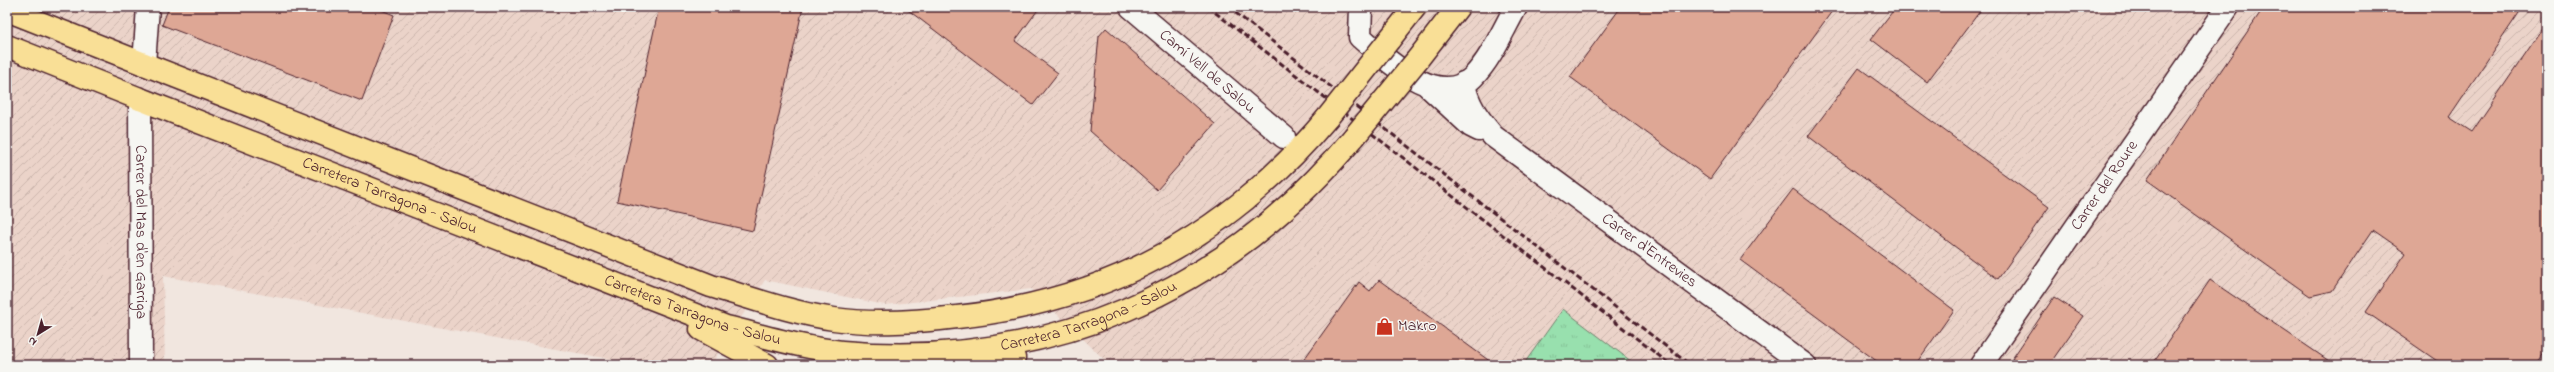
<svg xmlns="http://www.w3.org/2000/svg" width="2554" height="372" font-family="'Indie Flower',sans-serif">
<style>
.industrial{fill:url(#industrial-furrows)}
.grass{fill:url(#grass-tufts);stroke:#71806c}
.building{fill:#dea795;stroke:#4a1f2b}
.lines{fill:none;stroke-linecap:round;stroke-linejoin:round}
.street-casing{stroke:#4a1f2b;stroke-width:25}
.primary-casing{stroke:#4a1f2b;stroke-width:25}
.highway-casing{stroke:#4a1f2b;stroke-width:25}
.street{stroke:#f6f6f2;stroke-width:22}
.primary{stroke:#f9df96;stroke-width:22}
.highway{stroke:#f9df96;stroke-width:22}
.rail{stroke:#4a1f2b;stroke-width:3;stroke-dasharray:6 3;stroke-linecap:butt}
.highway-bridge-casing{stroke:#4a1f2b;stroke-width:25;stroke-linecap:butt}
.highway-bridge{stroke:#f9df96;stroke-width:22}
.labels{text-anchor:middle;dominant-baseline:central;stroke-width:3;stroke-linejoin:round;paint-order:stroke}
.street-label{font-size:16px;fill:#4a1f2b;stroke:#f6f6f2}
.poi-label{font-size:16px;fill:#4a1f2b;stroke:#f6f6f2;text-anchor:start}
</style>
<defs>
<pattern id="industrial-furrows" width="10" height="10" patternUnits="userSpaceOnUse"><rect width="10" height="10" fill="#ebd3c9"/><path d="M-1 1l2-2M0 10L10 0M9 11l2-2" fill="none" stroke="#cbb5ad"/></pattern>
<pattern id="grass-tufts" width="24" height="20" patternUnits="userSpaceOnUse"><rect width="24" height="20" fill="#98e0ae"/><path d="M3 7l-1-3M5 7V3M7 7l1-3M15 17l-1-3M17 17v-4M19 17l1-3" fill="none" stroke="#84c096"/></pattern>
</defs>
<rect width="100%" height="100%" fill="#f1e6df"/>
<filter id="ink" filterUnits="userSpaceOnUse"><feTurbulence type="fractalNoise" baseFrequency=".025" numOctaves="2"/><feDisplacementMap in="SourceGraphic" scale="8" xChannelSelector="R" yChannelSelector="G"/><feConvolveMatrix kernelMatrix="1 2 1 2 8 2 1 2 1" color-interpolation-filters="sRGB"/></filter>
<g filter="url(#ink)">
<polygon class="industrial" points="7,7 2547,7 2547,365 1110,365 1031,289 885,305 765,280 711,365 642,365 163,276 165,365 7,365"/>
<polygon class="grass" points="1563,309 1636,365 1523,365"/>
<g class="building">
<polygon points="169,7 374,7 394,15 362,101 162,25"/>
<polygon points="659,7 803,7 753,231 617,201"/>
<polygon points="904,7 1040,7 1015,41 1058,73 1033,105"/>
<polygon points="1621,7 1835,7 1710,179 1570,77"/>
<polygon points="1896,7 1983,7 1927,82 1871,39"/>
<polygon points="2264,7 2523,7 2449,117 2472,132 2547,22 2547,349 2536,365 2443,365 2366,312 2406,253 2373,230 2332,291 2310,296 2147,180"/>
<polygon points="1106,28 1215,124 1157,190 1090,131 1099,36"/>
<polygon points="1859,68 2049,207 1998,279 1808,136"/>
<polygon points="1793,189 1954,310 1915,365 1882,365 1740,260"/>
<polygon points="1379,280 1495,365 1300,365 1359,282 1370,291"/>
<polygon points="2210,280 2335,365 2152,365"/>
<polygon points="2054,297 2083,316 2049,365 2022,365 2012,359"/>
</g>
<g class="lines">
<defs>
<g id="street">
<path id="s1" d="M 1131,7 L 1284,137"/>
<path d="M 1361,7 L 1360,37 C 1386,59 1439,111 1473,77 C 1491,59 1503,30 1516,7"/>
<polyline points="144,64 148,7"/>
<path id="s2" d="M 1464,83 C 1467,105 1479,119 1493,136 L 1805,365"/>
<polyline points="1429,87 1471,126 1479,130"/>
<path id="s3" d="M 140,99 L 141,365"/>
<path id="s4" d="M 1981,365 L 2228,7"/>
</g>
<g id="primary">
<polyline points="7,10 144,64"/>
<polyline points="7,46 140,99"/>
</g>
<g id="highway">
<polyline points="1389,40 1415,7"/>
<polyline points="1417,60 1458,7"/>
<path d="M 144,64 L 711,286 C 751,298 792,313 834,319 C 875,325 916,322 957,317 C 1109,301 1230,234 1328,117"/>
<path id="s5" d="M 140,99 L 726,327 C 764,336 803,348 842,352 C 1046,370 1224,293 1354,137"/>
<polyline points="701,329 767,365"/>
<polyline points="971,365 1014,358"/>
</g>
</defs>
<use href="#street" class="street-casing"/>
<use href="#primary" class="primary-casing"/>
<use href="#highway" class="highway-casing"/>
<use href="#street" class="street"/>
<use href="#primary" class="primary"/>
<use href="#highway" class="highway"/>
<g class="rail">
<polyline points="1208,7 1671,365"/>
<polyline points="1228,7 1690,365"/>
</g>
<defs>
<g id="highway-bridge">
<polyline points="1328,117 1389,40"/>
<polyline points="1354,137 1417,60"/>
</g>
</defs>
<use href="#highway-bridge" class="highway-bridge-casing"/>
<use href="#highway-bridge" class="highway-bridge"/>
</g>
</g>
<defs>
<symbol id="shop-bare" viewBox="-9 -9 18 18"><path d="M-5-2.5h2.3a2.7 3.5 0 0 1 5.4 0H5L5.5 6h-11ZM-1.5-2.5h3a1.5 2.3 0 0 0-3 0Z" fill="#c8321e" stroke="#f6f6f2" stroke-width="2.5" paint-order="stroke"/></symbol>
</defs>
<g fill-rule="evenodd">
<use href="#shop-bare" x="1372" y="314" width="25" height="25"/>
</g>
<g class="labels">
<g class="street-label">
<text stroke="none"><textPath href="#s1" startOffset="100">Camí Vell de Salou</textPath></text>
<text stroke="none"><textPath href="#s4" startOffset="218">Carrer del Roure</textPath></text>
<text stroke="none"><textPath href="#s5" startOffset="268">Carretera Tarragona - Salou</textPath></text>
<text stroke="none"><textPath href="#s3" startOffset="133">Carrer del Mas d'en Garriga</textPath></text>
<text stroke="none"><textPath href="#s2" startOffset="255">Carrer d'Entrevies</textPath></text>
<text stroke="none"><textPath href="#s5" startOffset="592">Carretera Tarragona - Salou</textPath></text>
<text stroke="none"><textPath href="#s5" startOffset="1000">Carretera Tarragona - Salou</textPath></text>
</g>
<g class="poi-label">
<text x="1398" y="326">Makro</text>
</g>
</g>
<rect width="2554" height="372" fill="none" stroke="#f6f6f2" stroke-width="24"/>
<rect x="12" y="12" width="2530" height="348" fill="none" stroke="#4a1f2b" stroke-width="1.5" filter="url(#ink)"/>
<g transform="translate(38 334) rotate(217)" stroke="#f6f6f2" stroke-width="3" paint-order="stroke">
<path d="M0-3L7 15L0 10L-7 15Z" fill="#4a1f2b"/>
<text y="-6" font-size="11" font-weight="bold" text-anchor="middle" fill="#4a1f2b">N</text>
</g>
</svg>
